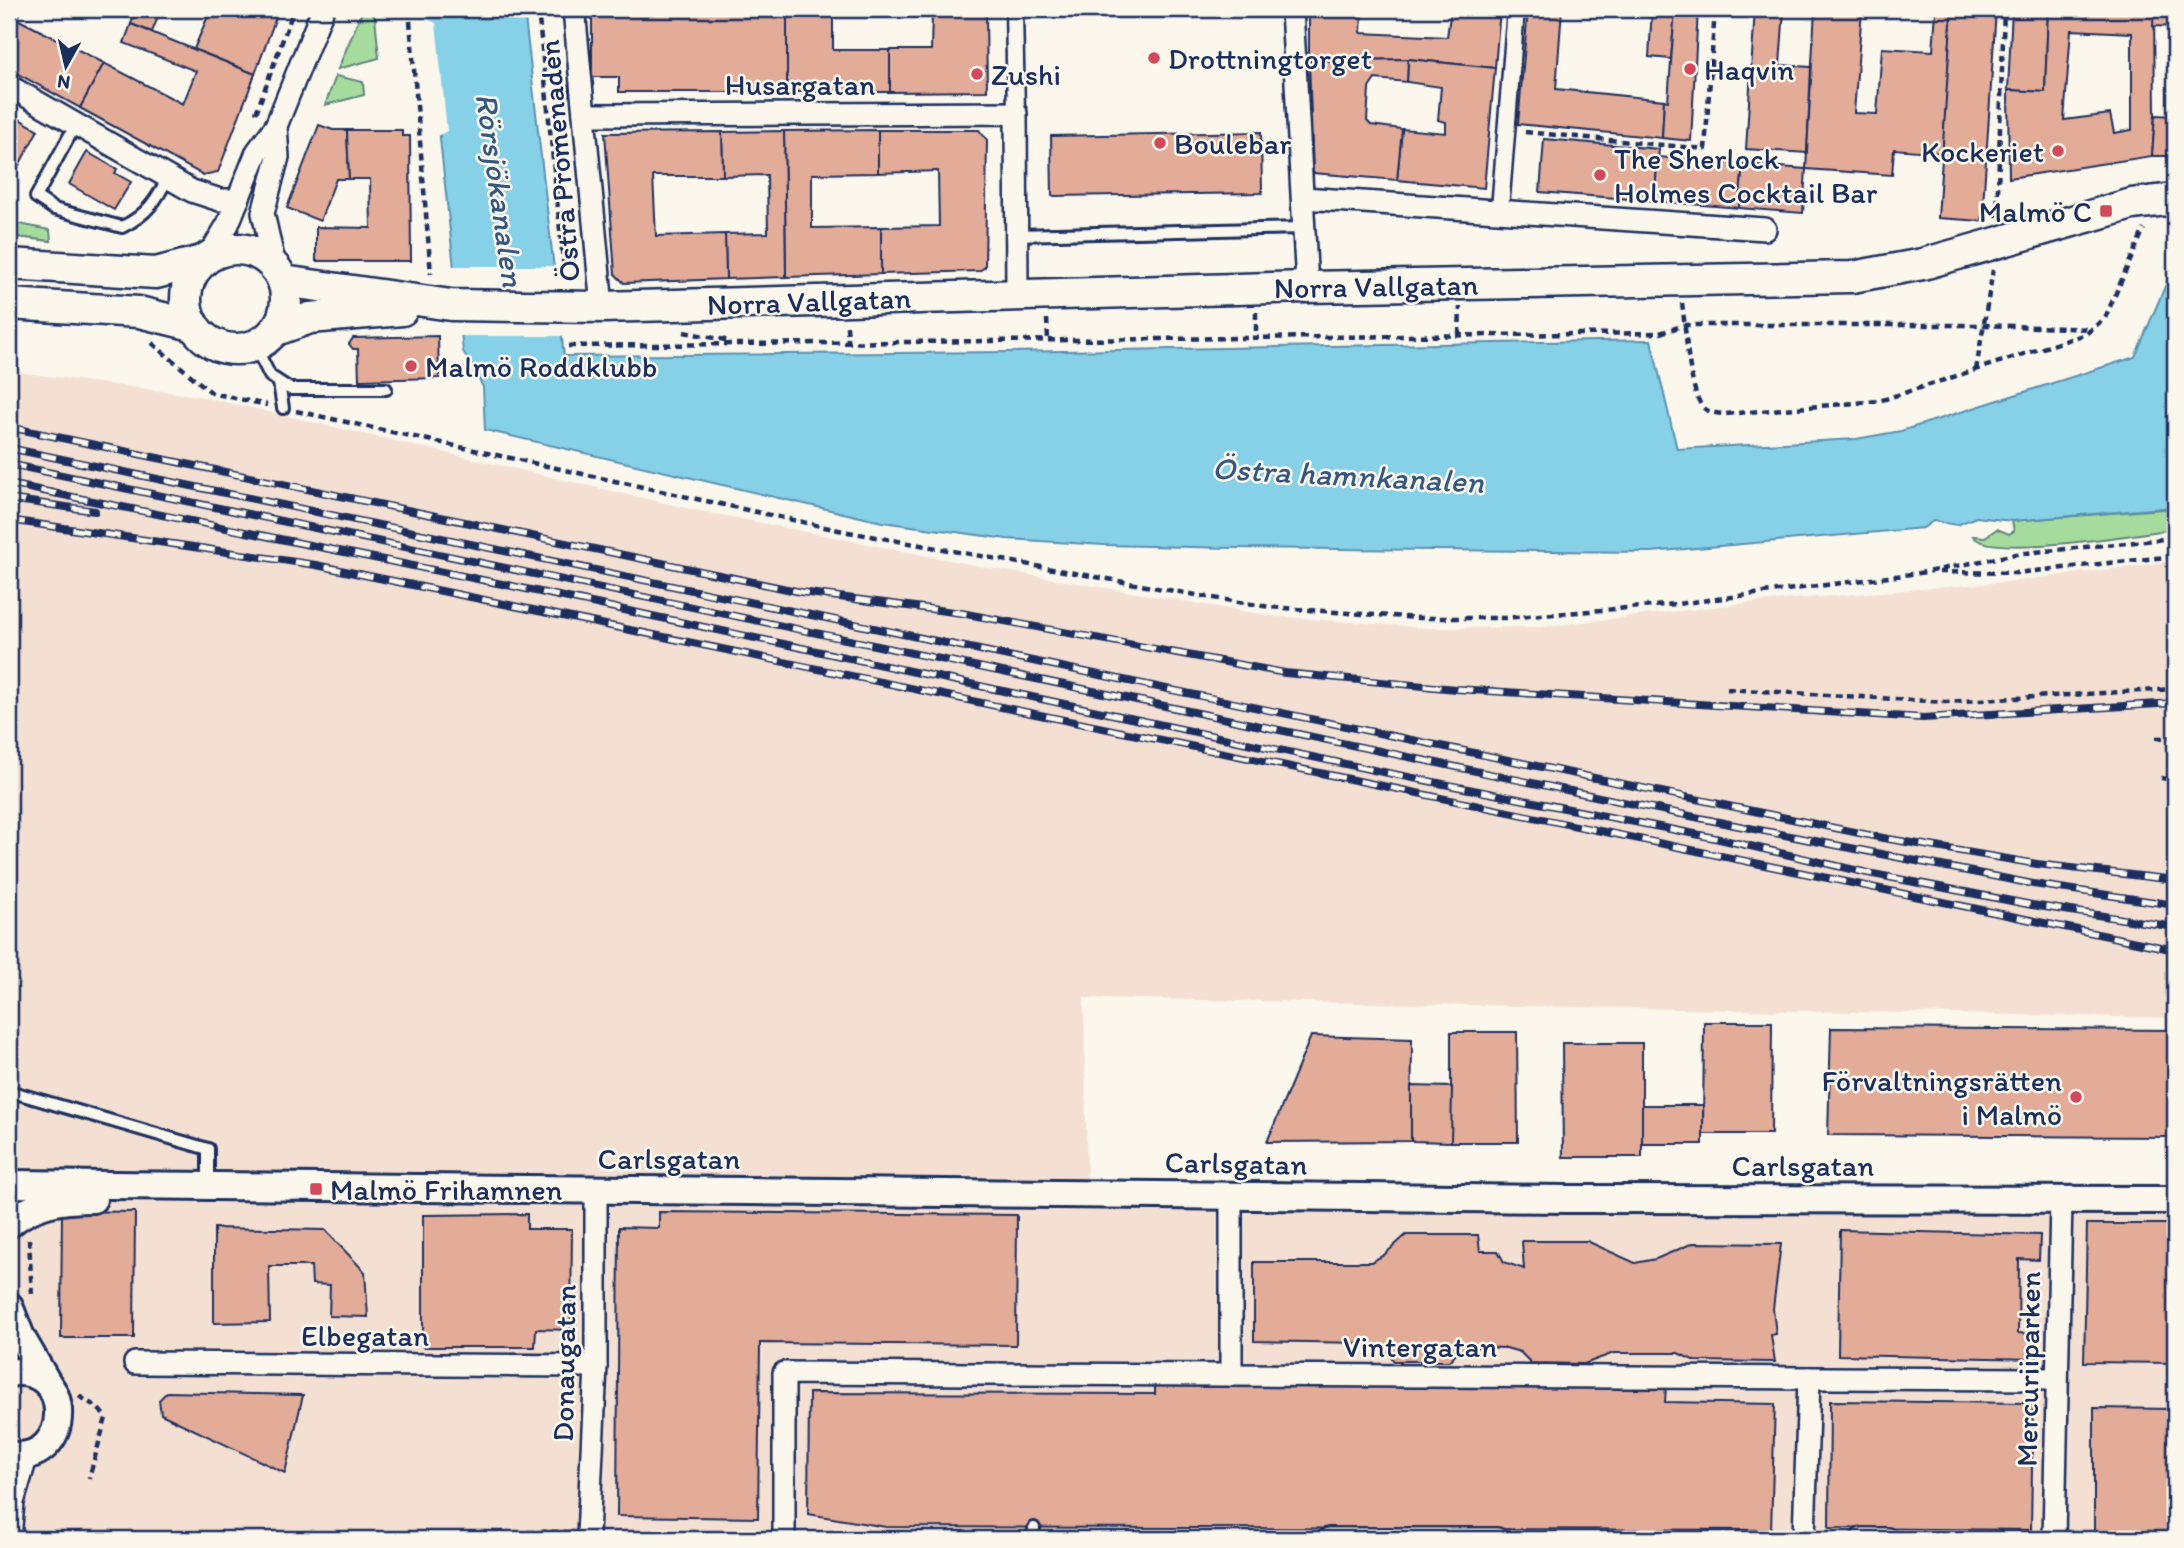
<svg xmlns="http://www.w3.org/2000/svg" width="2184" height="1548" font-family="Itim,sans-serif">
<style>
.built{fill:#f4e0d3}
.green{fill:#a6db9e;stroke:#60857e;stroke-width:2}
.water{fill:#86d1e7;stroke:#5b90b0;stroke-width:2}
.pier{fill:#fbf7ec}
.building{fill:#e3ac99;stroke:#1b2f5e;stroke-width:2;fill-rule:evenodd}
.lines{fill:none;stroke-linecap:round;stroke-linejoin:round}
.service-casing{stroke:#1b2f5e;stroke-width:16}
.pedestrian-casing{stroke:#1b2f5e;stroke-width:21}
.minor-casing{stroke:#1b2f5e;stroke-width:26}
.tertiary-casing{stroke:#1b2f5e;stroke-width:32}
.secondary-casing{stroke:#1b2f5e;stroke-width:35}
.path{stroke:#1b2f5e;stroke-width:4.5;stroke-dasharray:7 5;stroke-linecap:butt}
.service{stroke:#fbf7ec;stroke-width:10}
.pedestrian{stroke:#fbf7ec;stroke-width:16}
.minor{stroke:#fbf7ec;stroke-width:21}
.tertiary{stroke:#fbf7ec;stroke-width:26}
.secondary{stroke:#fbf7ec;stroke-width:30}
.rail-casing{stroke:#1b2f5e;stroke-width:8}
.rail{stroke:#fbf7ec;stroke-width:5;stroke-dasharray:16;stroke-linecap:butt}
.poi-dot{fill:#d1495b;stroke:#fbf7ec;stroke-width:2.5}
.labels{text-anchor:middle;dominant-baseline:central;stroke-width:5;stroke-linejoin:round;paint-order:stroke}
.poi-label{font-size:30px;fill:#1b2f5e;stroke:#fbf7ec;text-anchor:start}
.street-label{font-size:30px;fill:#1b2f5e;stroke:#fbf7ec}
.water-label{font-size:32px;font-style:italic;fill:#365880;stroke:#fbf7ec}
</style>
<rect width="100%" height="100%" fill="#fbf7ec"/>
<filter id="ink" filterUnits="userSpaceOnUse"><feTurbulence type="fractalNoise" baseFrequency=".0143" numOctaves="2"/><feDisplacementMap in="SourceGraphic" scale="14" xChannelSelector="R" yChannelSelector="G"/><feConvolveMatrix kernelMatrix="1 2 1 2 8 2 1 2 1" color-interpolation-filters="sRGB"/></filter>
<g filter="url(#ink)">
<polygon class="built" points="9,371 199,396 686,508 989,568 1272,616 1429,628 1540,627 1757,602 2017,581 2175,561 2175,1018 1084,998 1087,1186 2175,1206 2175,1539 9,1539"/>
<g class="green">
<polygon points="363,9 369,9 375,17 379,58 338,69"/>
<polygon points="336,76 363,82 364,95 325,105"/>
<polygon points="9,222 50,230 51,241 9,236"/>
<path d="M 2175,508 L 2175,529 C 2143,533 1989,560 1973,536 L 1985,537 L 1997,529 L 2009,534 L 2014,531 L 2012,521 Z"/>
</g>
<polygon class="water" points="426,9 524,9 564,356 1009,352 1651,340 1677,449 1856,439 1901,431 2135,357 2175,263 2175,507 2012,521 1976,517 1957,525 1933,521 1923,528 1651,552 1233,548 1104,545 1007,539 882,522 485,430 483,387 463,351"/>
<g class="pier">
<polygon points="425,18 436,23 447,131 439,135 438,141"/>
<polygon points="452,266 557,266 565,336 458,336"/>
</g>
<g class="building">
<polygon points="9,9 23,9 17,19 104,63 80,108 9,69"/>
<polygon points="137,9 161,9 152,32 131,24"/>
<polygon points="211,9 279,9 255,74 194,49"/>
<polygon points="592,9 787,9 787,92 619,92 619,77 592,77"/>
<polygon points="787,9 821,9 821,16 787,15"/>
<rect x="932" y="9" width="54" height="4"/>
<polygon points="1309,9 1362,9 1361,33 1447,37 1451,9 1500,9 1495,68 1408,59 1309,61"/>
<polygon points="1528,9 1562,9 1556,89 1664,100 1662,138 1518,124"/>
<polygon points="1652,9 1675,9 1671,59 1649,57"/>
<polygon points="1675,9 1698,9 1691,141 1662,138 1664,100 1668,101"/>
<polygon points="1755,9 1784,9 1780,65 1811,67 1807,153 1746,149"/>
<polygon points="1815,9 1862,9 1854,113 1877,114 1882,48 1933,51 1936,12 1899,9 1952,9 1943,153 1894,149 1892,175 1806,169"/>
<polygon points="1952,9 1996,9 1982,221 1938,218"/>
<polygon points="2012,9 2048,9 2045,92 2008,90"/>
<path d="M 2048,9 L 2154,9 L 2155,115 L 2152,156 L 2009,178 L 2008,90 L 2045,92 ZM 2071,30 L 2132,33 L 2132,130 L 2114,133 L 2110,114 L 2064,120 Z"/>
<polygon points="2154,9 2175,9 2175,27 2153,26"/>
<polygon points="932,13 986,13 987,91 890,92 890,50 931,50"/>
<polygon points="787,15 833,15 833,50 890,50 890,92 787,92"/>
<polygon points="131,24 255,74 218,172 203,175 80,108 104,63 183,104 196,71 124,43"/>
<polygon points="1408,59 1495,68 1484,188 1397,180 1402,129 1446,133 1446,122 1438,120 1441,87 1407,82"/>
<polygon points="1408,59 1407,82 1375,79 1369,88 1367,121 1371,125 1402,129 1397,180 1313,173 1309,61"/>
<polygon points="9,113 38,130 9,184"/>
<polygon points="2155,115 2175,116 2175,156 2152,156"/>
<polygon points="319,125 333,130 347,130 349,179 336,179 320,221 287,208"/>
<polygon points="347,130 402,130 402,136 410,136 411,261 316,261 316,227 371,228 370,179 349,179"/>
<polygon points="878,130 979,130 987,140 985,267 979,271 881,274 881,227 939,226 938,171 878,173"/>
<polygon points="878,130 878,173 812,174 812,228 881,227 881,274 786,277 784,131"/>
<polygon points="784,131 786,277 726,279 725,234 768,233 767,175 723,176 722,132"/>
<polygon points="722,132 723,176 653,176 656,236 725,234 726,279 624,283 615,274 605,133"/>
<polygon points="1261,132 1262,193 1052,196 1051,136"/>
<polygon points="1544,139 1659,149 1654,201 1540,192"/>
<polygon points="87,152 117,169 115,173 131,182 114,210 69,184"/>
<polygon points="1658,157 1743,164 1739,208 1654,201"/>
<polygon points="1743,164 1806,169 1803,213 1739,208"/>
<polygon points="438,336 439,378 359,380 358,349 353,349 349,344 353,338"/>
<polygon points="1704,1022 1772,1022 1771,1134 1703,1134"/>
<polygon points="1831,1028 2175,1030 2175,1137 1828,1135"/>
<polygon points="1451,1032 1517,1032 1518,1142 1451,1142"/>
<polygon points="1311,1036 1412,1039 1411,1141 1267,1142"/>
<polygon points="1562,1043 1642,1043 1642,1157 1563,1157"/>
<polygon points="1411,1086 1452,1087 1451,1142 1411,1141"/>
<rect x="1642" y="1105" width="61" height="39"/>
<polygon points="62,1211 135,1212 134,1338 61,1338"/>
<polygon points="659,1212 1017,1215 1016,1345 760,1343 758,1518 617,1516 619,1227 659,1228"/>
<polygon points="527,1214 527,1229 572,1229 571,1330 536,1329 535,1347 423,1347 423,1215"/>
<polygon points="2087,1224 2175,1224 2175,1363 2084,1362"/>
<polygon points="214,1228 325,1230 365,1272 368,1317 329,1316 330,1285 312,1284 311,1266 269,1266 270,1322 214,1323"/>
<polygon points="1840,1230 2040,1235 2039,1260 2019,1259 2018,1333 2037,1334 2037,1359 1838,1355"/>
<polygon points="1406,1235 1478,1235 1480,1251 1498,1251 1504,1262 1524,1269 1522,1241 1587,1241 1635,1263 1656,1259 1693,1243 1781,1244 1773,1309 1776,1334 1771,1335 1775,1362 1695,1361 1678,1353 1614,1353 1584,1364 1531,1363 1520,1352 1506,1348 1475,1347 1457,1352 1449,1361 1394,1361 1386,1351 1366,1343 1254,1341 1254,1262 1371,1262 1384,1255"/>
<polygon points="1155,1382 1666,1386 1665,1402 1775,1404 1771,1530 886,1527 808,1514 809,1393 1155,1394"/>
<polygon points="167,1392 303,1395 285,1473 161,1414 159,1400"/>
<polygon points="1830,1401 2033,1403 2031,1530 1829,1528"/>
<polygon points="2094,1408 2175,1409 2175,1535 2094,1535"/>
</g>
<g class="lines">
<defs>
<g id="service">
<path d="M 76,124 L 36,197 L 54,209 L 122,227 C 147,215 157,200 169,175"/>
<polyline points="1016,235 1304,228"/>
<polyline points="255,346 270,376 290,389 386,389"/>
<polyline points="279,383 283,408"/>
<polyline points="9,1091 208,1149 208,1184"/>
<polyline points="1033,1539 1034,1528"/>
</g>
<g id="pedestrian">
<polyline points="1014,9 1016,113"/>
<polyline points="1500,209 1516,9"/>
</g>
<g id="minor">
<polyline points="574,9 602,307"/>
<polyline points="1292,9 1307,287"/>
<polyline points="9,86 192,191 220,200 238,200"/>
<polyline points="585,115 1016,113 1017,295"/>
<polyline points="1303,198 1765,229"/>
<polyline points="210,254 228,224 257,152 276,126 323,9"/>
<polyline points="275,267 263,213 278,157 276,126"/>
<polyline points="135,1363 596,1366"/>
<polyline points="1231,1375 1231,1196"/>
<polyline points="588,1536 596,1366 596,1190"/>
<polyline points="10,1539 13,1502 27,1455"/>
<polyline points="784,1539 784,1373 2056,1379"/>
<polyline points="1329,1539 1497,1539"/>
<polyline points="1804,1539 1809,1378"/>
<polyline points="1862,1539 1887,1539"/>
<polyline points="2054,1539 2061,1200"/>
</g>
<g id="tertiary">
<polyline points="9,1184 1568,1199 2175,1200"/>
<path d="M 9,1224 C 33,1203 61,1199 93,1199"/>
<polyline points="9,1306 21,1337 48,1384"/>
<path d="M 9,1373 C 75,1361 74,1466 9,1455"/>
</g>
<g id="secondary">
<circle cx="236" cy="299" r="50"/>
<polyline points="9,264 156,273 202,261"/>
<polyline points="283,281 451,305 602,307 1307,287 1852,277 1923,264 2132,204 2175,199"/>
<polyline points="9,304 139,312 192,325"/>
<polyline points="276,330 310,318 402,310"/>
</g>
</defs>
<use href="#service" class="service-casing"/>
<use href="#pedestrian" class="pedestrian-casing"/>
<use href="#minor" class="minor-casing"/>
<use href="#tertiary" class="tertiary-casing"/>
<use href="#secondary" class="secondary-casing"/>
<g class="path">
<polyline points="409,9 431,274"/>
<polyline points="538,9 564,270 561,277"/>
<polyline points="256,113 294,9"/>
<polyline points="1525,132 1705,149 1715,10 1730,9"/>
<polyline points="1997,217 2004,9"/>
<path d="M 1682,303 C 1686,330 1688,380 1700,403 C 1705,413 1715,413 1725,414 L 1879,401 L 2086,334 L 2105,318 L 2144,229"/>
<polyline points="1256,312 1256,337"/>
<polyline points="1047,319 1048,340"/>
<polyline points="847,326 848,342"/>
<polyline points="684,332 730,341"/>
<polyline points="1459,335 1460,307"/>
<polyline points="152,343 212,393 267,405"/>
<polyline points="568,346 1660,333 1685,325 1984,325 2092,329"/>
<polyline points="1976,370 1993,270"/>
<polyline points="296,411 843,531 1207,597 1270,607 1349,613 1418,618 1504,618 1677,604 1927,572 2016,554 2175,538"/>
<polyline points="1939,572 2016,573 2175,556"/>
<polyline points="1727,689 1945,702 2175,689"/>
<polyline points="2156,738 2175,737"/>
<polyline points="2161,778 2175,780"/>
<polyline points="29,1239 32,1297"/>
<polyline points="79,1396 98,1408 106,1418 89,1478"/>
<polyline points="518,1539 526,1532 570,1532"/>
</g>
<use href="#service" class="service"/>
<use href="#pedestrian" class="pedestrian"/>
<use href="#minor" class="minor"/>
<use href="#tertiary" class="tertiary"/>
<use href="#secondary" class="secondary"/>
<defs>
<g id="rail">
<polyline points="9,427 801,592 961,613 1285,673 1456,689 1923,718 2175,703"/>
<polyline points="9,448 1883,838 2037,864 2175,880"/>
<polyline points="9,464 1719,822 2033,884 2175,905"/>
<polyline points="9,484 512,586 1378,771 1715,838 1868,873 2032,905 2175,927"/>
<polyline points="9,499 95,511"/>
<polyline points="9,520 316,565 2175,950"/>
</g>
</defs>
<use href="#rail" class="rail-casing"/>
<use href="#rail" class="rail"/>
</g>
</g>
<g class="poi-dot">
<circle cx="1154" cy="58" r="7"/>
<circle cx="1690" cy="69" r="7"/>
<circle cx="977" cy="74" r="7"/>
<circle cx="1160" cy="143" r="7"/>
<circle cx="2058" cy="151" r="7"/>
<circle cx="1600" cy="175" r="7"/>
<rect x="2099" y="204" width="14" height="14" rx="3.5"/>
<circle cx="411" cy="366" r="7"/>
<circle cx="2076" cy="1097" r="7"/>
<rect x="309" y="1182" width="14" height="14" rx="3.5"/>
</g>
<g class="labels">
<g class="poi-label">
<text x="1168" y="58">Drottningtorget</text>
<text x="1704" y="69">Haqvin</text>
<text x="991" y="74">Zushi</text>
<text x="1174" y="143">Boulebar</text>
<text x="2044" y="151" text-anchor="end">Kockeriet</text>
<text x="1614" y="158">The Sherlock<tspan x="1614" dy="34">Holmes Cocktail Bar</tspan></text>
<text x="2092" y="211" text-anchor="end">Malmö C</text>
<text x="425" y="366">Malmö Roddklubb</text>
<text x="2062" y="1080" text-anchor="end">Förvaltningsrätten<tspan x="2062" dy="34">i Malmö</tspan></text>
<text x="330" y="1189">Malmö Frihamnen</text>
</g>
<g class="street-label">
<text x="800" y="84">Husargatan</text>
<text transform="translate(559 161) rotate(-95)">Östra Promenaden</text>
<text transform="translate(1376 286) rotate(-1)">Norra Vallgatan</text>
<text transform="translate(809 301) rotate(-2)">Norra Vallgatan</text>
<text x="669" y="1158">Carlsgatan</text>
<text transform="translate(1236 1163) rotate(1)">Carlsgatan</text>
<text x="1803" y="1165">Carlsgatan</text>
<text x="365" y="1335">Elbegatan</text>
<text x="1420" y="1346">Vintergatan</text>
<text transform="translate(564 1363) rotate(-89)">Donaugatan</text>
<text transform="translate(2028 1369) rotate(-89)">Mercuriiparken</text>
</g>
<g class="water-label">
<text transform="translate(500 190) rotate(82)">Rörsjökanalen</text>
<text transform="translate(1348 475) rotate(3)">Östra hamnkanalen</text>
</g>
</g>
<rect width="2184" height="1548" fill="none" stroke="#fbf7ec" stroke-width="35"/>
<rect x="18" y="18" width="2149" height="1513" fill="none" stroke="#1b2f5e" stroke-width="2.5" filter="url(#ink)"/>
<g transform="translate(66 66) rotate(188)" stroke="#fbf7ec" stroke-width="5" paint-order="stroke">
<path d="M0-5L12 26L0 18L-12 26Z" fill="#1b2f5e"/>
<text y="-10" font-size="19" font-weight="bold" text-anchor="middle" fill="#1b2f5e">N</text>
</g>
</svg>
